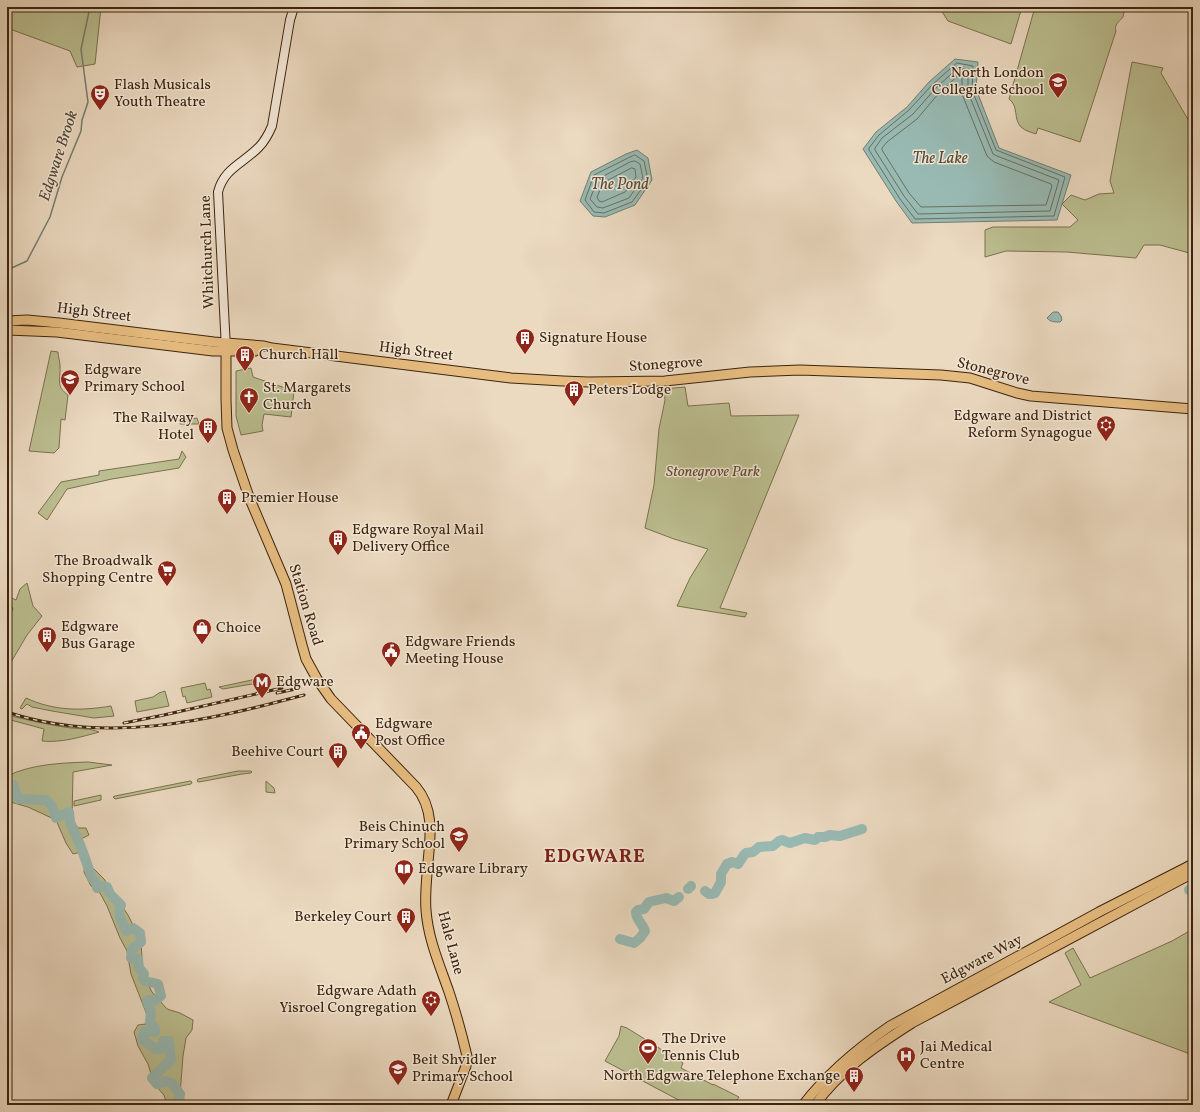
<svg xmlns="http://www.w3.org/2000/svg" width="1200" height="1112" font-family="Vollkorn,serif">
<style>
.green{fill:#bbbe90;stroke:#7c714e}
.water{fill:#98bab3;stroke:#737e71}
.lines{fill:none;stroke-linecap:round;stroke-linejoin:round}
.shore{stroke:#6a6f60;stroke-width:1}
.stream{stroke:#737e71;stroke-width:1.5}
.river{stroke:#98bab3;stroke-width:10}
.secondary-casing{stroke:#3c240d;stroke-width:10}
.primary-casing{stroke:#3c240d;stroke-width:11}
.trunk-casing{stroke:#3c240d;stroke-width:11}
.secondary{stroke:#f2e6d6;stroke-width:8}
.primary{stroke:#e6bc80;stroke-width:9}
.trunk{stroke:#e6bc80;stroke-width:9}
.rail-casing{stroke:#3c240d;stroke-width:3}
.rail{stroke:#f2e6d6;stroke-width:1.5;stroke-dasharray:4.5;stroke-linecap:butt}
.labels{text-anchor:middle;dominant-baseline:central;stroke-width:3;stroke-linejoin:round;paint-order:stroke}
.poi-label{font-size:15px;fill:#3c240d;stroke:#f2e6d6;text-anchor:start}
.street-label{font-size:15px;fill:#3c240d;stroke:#f2e6d6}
.park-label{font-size:15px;font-style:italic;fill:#5c4a2e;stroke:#f2e6d6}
.water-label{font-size:16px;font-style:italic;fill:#534a36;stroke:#f2e6d6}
.district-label{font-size:19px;font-weight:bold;letter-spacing:1px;fill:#7a1f14;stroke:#f2e6d6}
</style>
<rect width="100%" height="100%" fill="#ebd9c0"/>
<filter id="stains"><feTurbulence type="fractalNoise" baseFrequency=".005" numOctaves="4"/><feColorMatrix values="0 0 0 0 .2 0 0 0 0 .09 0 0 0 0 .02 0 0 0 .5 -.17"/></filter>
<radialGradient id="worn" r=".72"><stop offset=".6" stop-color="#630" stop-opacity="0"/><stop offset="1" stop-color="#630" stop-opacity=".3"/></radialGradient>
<g class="green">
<polygon points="7,7 101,7 95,64 77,67 70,51 7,28"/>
<polygon points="939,7 1022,7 1011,44 948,21"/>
<path d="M 1035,7 L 1125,7 C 1124,10 1124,14 1123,17 C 1119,22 1114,24 1116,31 L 1080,142 L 1038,128 L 1036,134 C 1031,132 1025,131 1021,127 C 1013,119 1019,106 1009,99 Z"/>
<polygon points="1132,62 1163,68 1161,73 1193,128 1193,254 1160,245 1144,245 1136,258 1067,252 1006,251 985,257 985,230 993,227 1070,227 1078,220 1062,204 1071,195 1085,200 1099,194 1114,193 1110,181"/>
<path d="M 51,351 L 58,352 C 58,357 60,361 60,366 C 61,379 55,386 68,395 L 65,420 L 61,419 L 59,448 L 54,453 L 29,451 Z"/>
<polygon points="251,368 253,377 294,391 291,417 264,414 262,425 263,431 241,435 236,416 236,371"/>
<polygon points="685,387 688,406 729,403 731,416 799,415 720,608 747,613 745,617 677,606 690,578 708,549 674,539 645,528 654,485 659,429 665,400 664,389"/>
<polygon points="197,418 199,424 180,424 181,421"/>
<polygon points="182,451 186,457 179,468 112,479 67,489 47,520 38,513 61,482 99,475 99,471 179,459"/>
<polygon points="27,583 33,606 42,616 27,635 7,669 7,615 10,617 13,608 7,604 7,596 16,600 20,589"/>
<polygon points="266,677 267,682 253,685 252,684 223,689 219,687"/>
<polygon points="205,683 207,690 210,689 212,697 187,703 185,696 183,697 181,688"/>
<polygon points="165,691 169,706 137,712 135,701 153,697 159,693"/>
<path d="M 26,698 C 54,711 81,711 111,706 L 114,716 L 94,718 L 52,711 L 32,707 L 27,704 L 22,709 L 20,708 Z"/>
<path d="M 7,715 C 28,720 49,725 71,728 C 80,729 90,728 99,732 C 81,737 61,743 42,741 L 44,729 L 7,719 Z"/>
<path d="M 88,762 L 112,765 L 73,772 L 72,820 L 78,828 L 86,828 L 89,835 L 81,839 L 81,852 L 73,854 L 66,843 L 56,820 L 28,807 L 7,801 L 7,776 C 32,764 61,763 88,762 Z"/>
<polygon points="238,771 251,771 252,772 251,773 242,774 199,782 197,781 198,779"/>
<polygon points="190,781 192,782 191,784 115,799 113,797 115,796"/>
<polygon points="266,781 274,788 275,793 266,792"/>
<polygon points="101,795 101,800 74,806 74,801"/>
<polygon points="85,863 92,867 104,879 128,915 141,941 143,975 152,992 167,1009 180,1013 193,1020 192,1030 186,1038 183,1056 180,1095 189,1105 167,1105 164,1095 154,1084 148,1064 138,1046 134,1032 138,1025 146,1024 147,1015 131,974 127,951 120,938 107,906 100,893 91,886 84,872"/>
<polygon points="1193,929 1193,1055 1049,1002 1081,985 1065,953 1073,948 1090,978 1172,941"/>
<polygon points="621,1026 627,1028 683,1063 681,1068 713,1085 713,1084 739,1097 734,1105 688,1105 605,1061 619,1036"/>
</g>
<g class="water">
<polygon points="955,59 978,62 976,89 999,148 1071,175 1057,220 912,223 896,201 863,149 876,132 907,107 929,82"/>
<polygon points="637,150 648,158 652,180 635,205 605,217 593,216 580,201 591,172 626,154"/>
<path d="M 1053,312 L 1058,312 L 1061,316 L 1062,320 L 1060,322 C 1055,322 1050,322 1047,318 Z"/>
</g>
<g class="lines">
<g class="shore">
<polygon points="957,63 973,66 972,90 996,150 1065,177 1054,216 915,219 900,199 869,150 869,148 879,135 909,110 932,85"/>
<polygon points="957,69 966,69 968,71 968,92 993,154 997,156 1059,180 1050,211 918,214 904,196 875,150 875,148 882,138 913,114 935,89"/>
<polygon points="958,76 960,76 962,77 962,94 987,156 994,162 1051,184 1052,186 1046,205 921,207 909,193 882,150 882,148 887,142 917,119 939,93"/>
<polygon points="635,155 644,161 648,180 632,202 604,213 594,212 585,200 594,175 628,158"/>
<polygon points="635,161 640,164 643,178 629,198 603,208 597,207 590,199 598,179 630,162"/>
<polygon points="632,168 635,169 636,177 625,192 602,202 599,201 597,197 603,183"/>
</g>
<polyline class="stream" points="7,270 27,261 50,217 62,177 81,131 82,120 88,102 81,49 90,7"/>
<g class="river">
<path d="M 13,785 L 18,799 L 46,800 L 52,806 L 56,818 L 69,812 L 70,822 L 81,847 L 92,878 L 96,882 L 97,888 L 102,886 L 107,887 L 110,894 L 121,905 C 116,915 123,922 126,931 L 133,928 L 140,933 L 141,942 L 132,949 L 131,958 L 138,959 L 139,968 L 144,974 L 143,978 L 145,981 L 158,984 L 161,996 L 154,1001 L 149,1000 L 147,1001 L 151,1012 L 150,1022 L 155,1028 L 155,1032 L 145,1031 L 142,1039 L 156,1049 L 161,1049 L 163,1041 L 169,1041 L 171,1060 L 152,1078 L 157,1084 L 166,1081 L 173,1084 L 180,1094 L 178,1105"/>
<polyline points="688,889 691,886"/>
<polyline points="1189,890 1193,890"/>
<polyline points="705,891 709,894 712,894 715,893 721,882 721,874 727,864 732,862 738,864 744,855 746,853 753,852 759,847 773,846 779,841 782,840 790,843 805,838 815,840 818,837 825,837 830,835 840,836 862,829"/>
<path d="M 620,939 L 634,943 L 640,938 L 645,931 C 643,924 636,920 636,912 L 638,910 L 644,909 L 649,902 L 666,898 L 674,901 L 679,897"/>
</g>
<defs>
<path id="secondary" d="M 226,349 L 218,192 C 224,168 244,163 259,147 C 265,141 269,133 272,126 L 290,20 L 294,7"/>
<g id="primary">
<polyline points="7,321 27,320 59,323 214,342 264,346 272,348 511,378 563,381 588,382 665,381 750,372 800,370 941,375 970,378 1017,393 1031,396 1193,409"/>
<polyline points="7,330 57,332 213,351 255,351"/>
<path d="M 226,351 L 226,399 L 227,428 L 233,450 L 249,497 L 286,584 L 302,645 L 306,659 L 317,679 L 331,699 L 416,787 C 437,812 429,844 427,874 C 426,886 425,898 426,910 C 428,939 440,966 449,992 C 456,1013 462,1035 467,1056 L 466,1066 L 451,1105"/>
</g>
<g id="trunk">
<path d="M 803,1105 C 827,1074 858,1048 890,1026 L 1099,912 L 1193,864"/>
<path d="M 815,1105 C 840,1070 876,1046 912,1023 L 1193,873"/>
</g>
</defs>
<use href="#secondary" class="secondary-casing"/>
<use href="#primary" class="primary-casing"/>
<use href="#trunk" class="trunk-casing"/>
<use href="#secondary" class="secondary"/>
<use href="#primary" class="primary"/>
<use href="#trunk" class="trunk"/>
<defs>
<g id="rail">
<polyline points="277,693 300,688"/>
<path d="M 7,712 C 106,745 207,721 304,695"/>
<polyline points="124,723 164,715 282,688"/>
</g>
</defs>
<use href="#rail" class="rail-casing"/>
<use href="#rail" class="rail"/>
</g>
<defs>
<symbol id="school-pin" viewBox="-11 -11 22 30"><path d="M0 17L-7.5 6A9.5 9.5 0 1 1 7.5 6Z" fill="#8f2418" stroke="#f2e6d6"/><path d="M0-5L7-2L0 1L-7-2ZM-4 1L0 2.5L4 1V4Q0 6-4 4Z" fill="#fff"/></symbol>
<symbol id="theatre-pin" viewBox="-11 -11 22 30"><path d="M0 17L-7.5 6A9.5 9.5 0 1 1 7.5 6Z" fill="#8f2418" stroke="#f2e6d6"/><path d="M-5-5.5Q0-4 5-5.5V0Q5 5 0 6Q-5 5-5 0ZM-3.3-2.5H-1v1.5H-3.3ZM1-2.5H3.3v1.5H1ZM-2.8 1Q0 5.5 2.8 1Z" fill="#fff"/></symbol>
<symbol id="building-pin" viewBox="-11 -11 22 30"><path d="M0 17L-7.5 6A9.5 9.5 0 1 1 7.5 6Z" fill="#8f2418" stroke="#f2e6d6"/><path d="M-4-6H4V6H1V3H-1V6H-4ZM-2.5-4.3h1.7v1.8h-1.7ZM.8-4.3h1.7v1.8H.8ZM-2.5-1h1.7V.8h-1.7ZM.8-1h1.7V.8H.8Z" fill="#fff"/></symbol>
<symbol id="church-pin" viewBox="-11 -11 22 30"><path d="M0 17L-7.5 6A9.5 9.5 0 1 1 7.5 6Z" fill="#8f2418" stroke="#f2e6d6"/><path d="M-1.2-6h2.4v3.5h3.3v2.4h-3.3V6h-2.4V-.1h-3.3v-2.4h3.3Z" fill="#fff"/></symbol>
<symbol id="synagogue-pin" viewBox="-11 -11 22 30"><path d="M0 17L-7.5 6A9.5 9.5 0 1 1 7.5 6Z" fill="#8f2418" stroke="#f2e6d6"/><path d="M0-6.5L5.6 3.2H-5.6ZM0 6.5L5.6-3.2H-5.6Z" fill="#fff"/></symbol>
<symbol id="supermarket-pin" viewBox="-11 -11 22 30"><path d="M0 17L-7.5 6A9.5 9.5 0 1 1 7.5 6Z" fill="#8f2418" stroke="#f2e6d6"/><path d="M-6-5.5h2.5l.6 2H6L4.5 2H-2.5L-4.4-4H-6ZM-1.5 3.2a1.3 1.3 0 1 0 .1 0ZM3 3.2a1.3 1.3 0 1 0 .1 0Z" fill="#fff"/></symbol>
<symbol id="shop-pin" viewBox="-11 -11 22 30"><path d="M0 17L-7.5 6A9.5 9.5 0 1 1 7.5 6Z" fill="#8f2418" stroke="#f2e6d6"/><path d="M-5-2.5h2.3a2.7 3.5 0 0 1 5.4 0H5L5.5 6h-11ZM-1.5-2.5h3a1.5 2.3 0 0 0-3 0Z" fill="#fff"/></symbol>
<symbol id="civic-pin" viewBox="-11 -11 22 30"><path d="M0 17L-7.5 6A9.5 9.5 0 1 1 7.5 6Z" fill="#8f2418" stroke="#f2e6d6"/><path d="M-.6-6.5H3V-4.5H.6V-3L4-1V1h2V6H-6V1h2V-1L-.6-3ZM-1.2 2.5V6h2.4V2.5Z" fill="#fff"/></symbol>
<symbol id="metro-pin" viewBox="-11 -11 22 30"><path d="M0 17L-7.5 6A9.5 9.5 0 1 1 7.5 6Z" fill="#8f2418" stroke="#f2e6d6"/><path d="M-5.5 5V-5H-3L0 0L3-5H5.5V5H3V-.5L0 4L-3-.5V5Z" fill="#fff"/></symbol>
<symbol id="library-pin" viewBox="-11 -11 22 30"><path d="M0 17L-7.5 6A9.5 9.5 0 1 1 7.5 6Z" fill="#8f2418" stroke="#f2e6d6"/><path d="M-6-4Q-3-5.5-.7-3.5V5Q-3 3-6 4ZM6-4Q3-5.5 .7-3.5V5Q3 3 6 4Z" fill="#fff"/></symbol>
<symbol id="stadium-pin" viewBox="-11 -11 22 30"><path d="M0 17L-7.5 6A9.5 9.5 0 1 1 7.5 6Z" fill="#8f2418" stroke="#f2e6d6"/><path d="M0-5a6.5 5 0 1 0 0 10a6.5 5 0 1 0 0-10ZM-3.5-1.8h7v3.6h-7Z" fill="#fff"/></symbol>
<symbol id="hospital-pin" viewBox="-11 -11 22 30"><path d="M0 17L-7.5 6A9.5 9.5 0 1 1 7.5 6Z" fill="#8f2418" stroke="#f2e6d6"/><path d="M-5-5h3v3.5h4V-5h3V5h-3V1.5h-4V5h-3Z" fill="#fff"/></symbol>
</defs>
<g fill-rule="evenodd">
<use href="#school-pin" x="1047" y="71" width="22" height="30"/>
<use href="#theatre-pin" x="89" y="83" width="22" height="30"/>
<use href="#building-pin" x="514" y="327" width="22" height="30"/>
<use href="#building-pin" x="234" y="344" width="22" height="30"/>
<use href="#school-pin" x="59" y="368" width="22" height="30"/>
<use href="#building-pin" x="563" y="379" width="22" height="30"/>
<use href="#church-pin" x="238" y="386" width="22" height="30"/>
<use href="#synagogue-pin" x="1095" y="414" width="22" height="30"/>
<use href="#building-pin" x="197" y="416" width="22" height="30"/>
<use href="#building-pin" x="216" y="487" width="22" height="30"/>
<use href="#building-pin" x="327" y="528" width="22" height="30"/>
<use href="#supermarket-pin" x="156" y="559" width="22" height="30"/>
<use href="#shop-pin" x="191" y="617" width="22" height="30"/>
<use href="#building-pin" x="36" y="625" width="22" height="30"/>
<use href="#civic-pin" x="380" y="640" width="22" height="30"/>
<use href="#metro-pin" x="251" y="671" width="22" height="30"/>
<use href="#civic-pin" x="350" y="722" width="22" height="30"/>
<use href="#building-pin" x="327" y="741" width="22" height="30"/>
<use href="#school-pin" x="448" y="825" width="22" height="30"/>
<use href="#library-pin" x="393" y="858" width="22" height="30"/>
<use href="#building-pin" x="395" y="906" width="22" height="30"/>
<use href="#synagogue-pin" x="420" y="989" width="22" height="30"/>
<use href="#stadium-pin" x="637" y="1037" width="22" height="30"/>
<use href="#hospital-pin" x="895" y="1045" width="22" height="30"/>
<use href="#school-pin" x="387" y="1058" width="22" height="30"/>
<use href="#building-pin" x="843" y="1065" width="22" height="30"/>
</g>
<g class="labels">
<g class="poi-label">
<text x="1044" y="73" text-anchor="end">North London<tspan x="1044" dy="17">Collegiate School</tspan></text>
<text x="114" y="85">Flash Musicals<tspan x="114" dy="17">Youth Theatre</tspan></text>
<text x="539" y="338">Signature House</text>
<text x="259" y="355">Church Hall</text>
<text x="84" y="370">Edgware<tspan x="84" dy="17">Primary School</tspan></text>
<text x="263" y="388">St. Margarets<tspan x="263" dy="17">Church</tspan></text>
<text x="588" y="390">Peters Lodge</text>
<text x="1092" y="416" text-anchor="end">Edgware and District<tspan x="1092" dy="17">Reform Synagogue</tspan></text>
<text x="194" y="418" text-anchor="end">The Railway<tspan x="194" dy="17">Hotel</tspan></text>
<text x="241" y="498">Premier House</text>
<text x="352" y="530">Edgware Royal Mail<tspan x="352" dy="17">Delivery Office</tspan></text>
<text x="153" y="561" text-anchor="end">The Broadwalk<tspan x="153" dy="17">Shopping Centre</tspan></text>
<text x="61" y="627">Edgware<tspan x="61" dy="17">Bus Garage</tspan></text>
<text x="216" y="628">Choice</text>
<text x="405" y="642">Edgware Friends<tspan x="405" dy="17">Meeting House</tspan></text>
<text x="276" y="682">Edgware</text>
<text x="375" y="724">Edgware<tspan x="375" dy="17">Post Office</tspan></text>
<text x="324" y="752" text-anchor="end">Beehive Court</text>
<text x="445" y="827" text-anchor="end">Beis Chinuch<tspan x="445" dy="17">Primary School</tspan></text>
<text x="418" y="869">Edgware Library</text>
<text x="392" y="917" text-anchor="end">Berkeley Court</text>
<text x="417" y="991" text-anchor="end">Edgware Adath<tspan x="417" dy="17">Yisroel Congregation</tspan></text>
<text x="662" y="1039">The Drive<tspan x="662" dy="17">Tennis Club</tspan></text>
<text x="920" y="1047">Jai Medical<tspan x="920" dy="17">Centre</tspan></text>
<text x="412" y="1060">Beit Shvidler<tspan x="412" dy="17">Primary School</tspan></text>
<text x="840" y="1076" text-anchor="end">North Edgware Telephone Exchange</text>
</g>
<g class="street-label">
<text transform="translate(208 252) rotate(-92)">Whitchurch Lane</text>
<text transform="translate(94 313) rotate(7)">High Street</text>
<text transform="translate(416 352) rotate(7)">High Street</text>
<text transform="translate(666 365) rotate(-4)">Stonegrove</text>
<text transform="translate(993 372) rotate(14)">Stonegrove</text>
<text transform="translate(305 605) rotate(73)">Station Road</text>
<text transform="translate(450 943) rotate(75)">Hale Lane</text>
<text transform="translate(982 960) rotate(-28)">Edgware Way</text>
</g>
<g class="park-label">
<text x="713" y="472">Stonegrove Park</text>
</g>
<g class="water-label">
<text transform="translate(59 156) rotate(-72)">Edgware Brook</text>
<text x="940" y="159">The Lake</text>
<text x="620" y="185">The Pond</text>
</g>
<g class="district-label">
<text x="595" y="857">EDGWARE</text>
</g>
</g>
<rect width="1200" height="1112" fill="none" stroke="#ebd9c0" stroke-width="24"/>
<rect x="8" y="8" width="1184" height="1096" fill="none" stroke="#3c240d" stroke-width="2"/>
<rect x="12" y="12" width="1176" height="1088" fill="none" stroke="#3c240d"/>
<rect width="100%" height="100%" filter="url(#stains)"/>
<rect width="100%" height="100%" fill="url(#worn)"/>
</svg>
